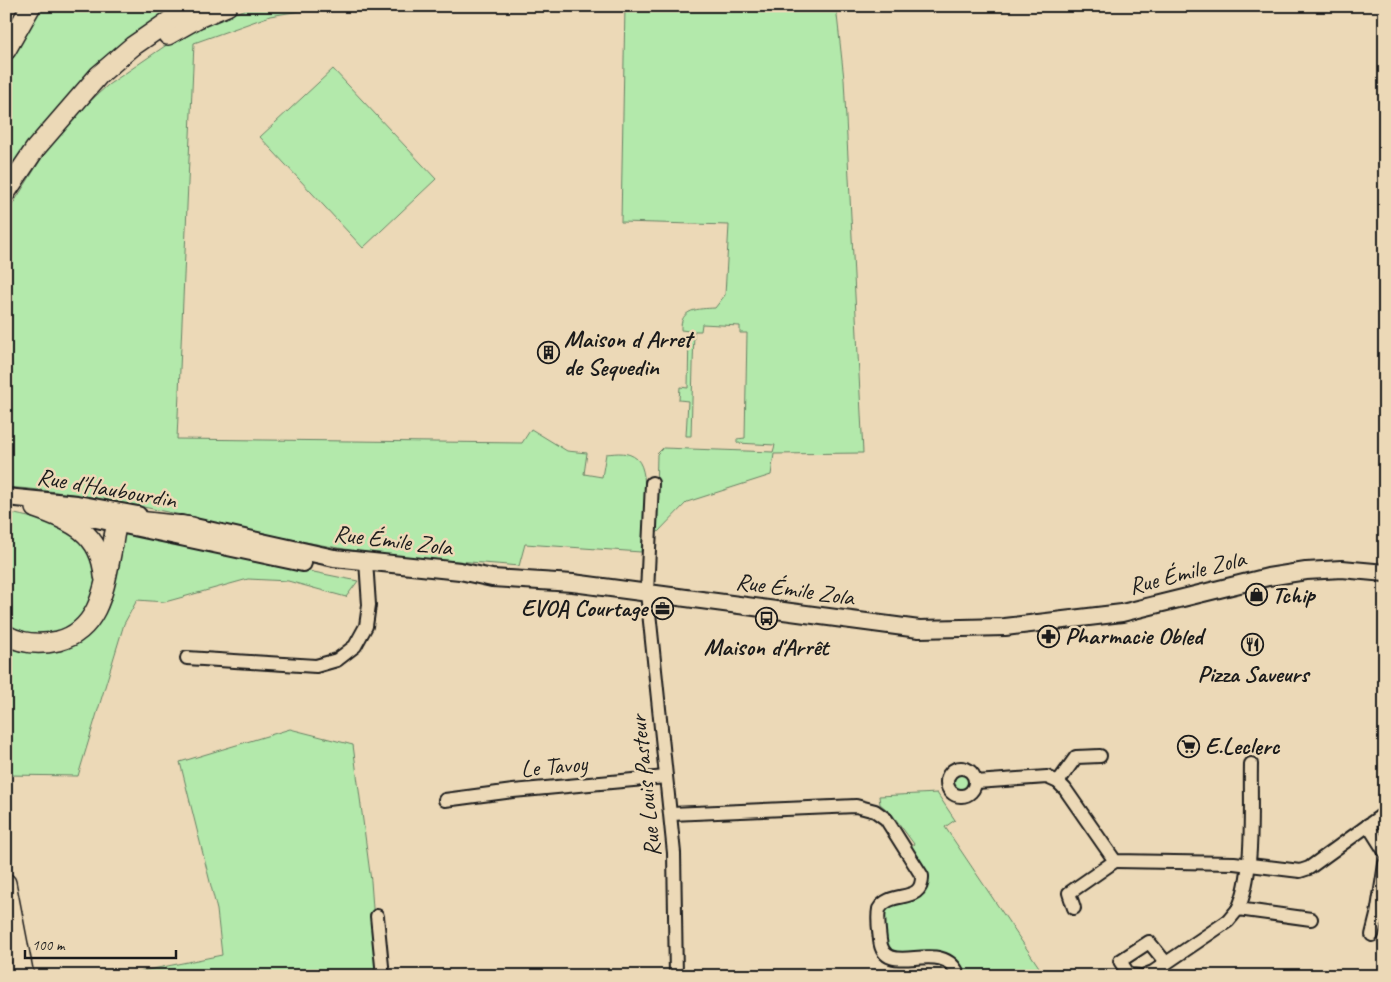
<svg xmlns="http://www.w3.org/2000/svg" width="1391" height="982" font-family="Caveat,sans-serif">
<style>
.green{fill:#b3e9ab;stroke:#688264}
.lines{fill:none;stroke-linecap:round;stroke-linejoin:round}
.minor-casing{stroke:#1c1c1c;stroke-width:16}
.major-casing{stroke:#1c1c1c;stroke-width:20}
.highway-casing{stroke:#1c1c1c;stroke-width:22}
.minor{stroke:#ecd9b7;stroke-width:12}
.major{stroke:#ecd9b7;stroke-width:16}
.highway{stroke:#ecd9b7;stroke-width:19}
.labels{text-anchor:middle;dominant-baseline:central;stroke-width:5;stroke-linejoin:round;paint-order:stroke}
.poi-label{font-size:24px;font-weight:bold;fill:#1c1c1c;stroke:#ecd9b7;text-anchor:start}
.street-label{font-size:24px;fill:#1c1c1c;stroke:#ecd9b7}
</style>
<rect width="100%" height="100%" fill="#ecd9b7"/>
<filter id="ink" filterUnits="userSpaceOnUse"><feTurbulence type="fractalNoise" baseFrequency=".02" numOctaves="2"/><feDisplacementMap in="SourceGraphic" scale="10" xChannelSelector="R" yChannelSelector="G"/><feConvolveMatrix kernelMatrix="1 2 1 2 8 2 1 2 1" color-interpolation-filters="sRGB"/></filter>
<g filter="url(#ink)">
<g class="green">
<polygon points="40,6 176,6 87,77 37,131 6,174 6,68"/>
<path d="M 257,6 L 329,6 L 270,16 L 194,43 L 177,439 L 522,443 L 531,429 L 567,451 L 587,453 L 584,474 L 602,477 L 606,454 C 617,453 628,451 637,459 C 652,473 642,532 641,552 L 525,544 L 519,566 C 465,561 410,559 357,551 C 239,533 126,495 6,487 L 6,215 L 48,148 L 87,104 L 108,85 L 184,33 L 210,21 Z"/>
<path d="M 625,6 L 836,6 L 844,79 L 863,453 L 774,454 L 771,475 L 687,502 L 655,535 L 657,454 L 663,448 L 773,452 L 775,445 L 737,443 L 737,439 L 745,438 L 747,333 L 740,333 L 740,326 L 702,324 L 701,331 L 694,331 L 691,436 L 686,436 L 688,401 L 679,400 L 680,387 L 688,388 L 689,331 L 681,330 C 680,308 698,309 715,308 L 725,295 L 729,225 L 621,222 Z"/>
<polygon points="333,69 436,179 363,248 260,137"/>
<path d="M 6,512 C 31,518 73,524 90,547 C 93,551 94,560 95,565 C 102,591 86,619 62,630 C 45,638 22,634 6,625 Z"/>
<polygon points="121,533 358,581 346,597 288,581 248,579 165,602 137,600 124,624 78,776 6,775 6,643 84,635"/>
<polygon points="290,729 353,745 371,881 378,976 118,976 222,955 217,910 180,762"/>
<circle cx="961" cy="782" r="12"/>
<polygon points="937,793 955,820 945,827 1045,976 963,976 955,961 886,953 885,912 888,906 917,900 924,891 910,847 914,844 892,814 880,804 879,796"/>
</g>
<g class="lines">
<defs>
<g id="minor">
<polyline points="652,483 647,593 674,853 676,976"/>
<polyline points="187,658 316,666 337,660 355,646 366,626 369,605 366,561"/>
<path d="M 1251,764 C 1250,805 1255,873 1238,909 L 1311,919"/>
<circle cx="961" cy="782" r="14"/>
<polyline points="976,782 1047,777 1058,782 1065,789 1115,861 1234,863 1300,871 1309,868 1385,813"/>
<polyline points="1058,782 1076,757 1100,756"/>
<polyline points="445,800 513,791 666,777"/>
<path d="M 671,814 L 856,806 L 875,811 L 886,819 L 922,876 C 923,905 890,889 879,909 C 877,919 879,930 880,940 C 884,982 943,934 959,976"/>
<polyline points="1368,825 1385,852"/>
<polyline points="1074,908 1069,893 1115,861"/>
<polyline points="377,916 383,976"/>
<polyline points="1372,935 1377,915 1385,864"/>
<polyline points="1140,976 1129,975 1120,961 1149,942 1166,963"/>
<polyline points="1143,976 1153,972 1228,921 1238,909"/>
</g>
<g id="major">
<polyline points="6,497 77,504 138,515"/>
<polyline points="68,513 303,563"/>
<polyline points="181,524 334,558 460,571 492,578 573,583 919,629 1005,627 1122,613 1268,577 1306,571 1342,569 1385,573"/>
</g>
<g id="highway">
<polyline points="168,35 198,18 227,6"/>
<polyline points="6,50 31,6"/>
<polyline points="6,192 35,149 99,75 133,46 191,6"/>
<path d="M 35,508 C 70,520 101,533 104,576"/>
<path d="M 6,635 C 22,644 40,645 58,641 C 102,630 105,581 113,544 C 114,536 115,526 120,519 L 192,527"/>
<polyline points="6,883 24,976"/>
<polyline points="6,973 7,976"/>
</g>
</defs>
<use href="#minor" class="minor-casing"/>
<use href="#major" class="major-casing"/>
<use href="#highway" class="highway-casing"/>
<use href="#minor" class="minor"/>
<use href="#major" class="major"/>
<use href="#highway" class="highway"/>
</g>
</g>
<defs>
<symbol id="building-ring" viewBox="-11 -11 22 22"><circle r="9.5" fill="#ecd9b7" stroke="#1c1c1c" stroke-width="1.5"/><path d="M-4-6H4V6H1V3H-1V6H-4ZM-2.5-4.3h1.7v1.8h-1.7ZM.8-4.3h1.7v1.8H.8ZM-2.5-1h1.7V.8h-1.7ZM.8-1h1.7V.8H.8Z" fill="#1c1c1c"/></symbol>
<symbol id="shop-ring" viewBox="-11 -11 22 22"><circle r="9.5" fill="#ecd9b7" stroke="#1c1c1c" stroke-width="1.5"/><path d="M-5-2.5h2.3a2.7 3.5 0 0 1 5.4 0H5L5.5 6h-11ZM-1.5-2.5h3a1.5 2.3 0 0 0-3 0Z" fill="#1c1c1c"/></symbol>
<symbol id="office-ring" viewBox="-11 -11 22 22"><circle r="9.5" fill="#ecd9b7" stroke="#1c1c1c" stroke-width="1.5"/><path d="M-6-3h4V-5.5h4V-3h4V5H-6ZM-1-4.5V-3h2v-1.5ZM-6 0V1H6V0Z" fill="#1c1c1c"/></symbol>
<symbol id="bus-ring" viewBox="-11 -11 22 22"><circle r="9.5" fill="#ecd9b7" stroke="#1c1c1c" stroke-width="1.5"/><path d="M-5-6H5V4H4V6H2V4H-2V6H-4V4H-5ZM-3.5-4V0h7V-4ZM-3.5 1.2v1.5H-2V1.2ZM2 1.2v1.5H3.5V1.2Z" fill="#1c1c1c"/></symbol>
<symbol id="pharmacy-ring" viewBox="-11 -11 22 22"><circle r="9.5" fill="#ecd9b7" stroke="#1c1c1c" stroke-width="1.5"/><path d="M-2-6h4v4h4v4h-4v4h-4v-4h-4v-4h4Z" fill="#1c1c1c"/></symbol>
<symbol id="restaurant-ring" viewBox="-11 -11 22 22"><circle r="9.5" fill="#ecd9b7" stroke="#1c1c1c" stroke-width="1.5"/><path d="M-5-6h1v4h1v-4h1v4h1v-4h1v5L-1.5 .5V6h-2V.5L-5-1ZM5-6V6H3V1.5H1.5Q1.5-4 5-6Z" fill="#1c1c1c"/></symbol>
<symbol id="supermarket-ring" viewBox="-11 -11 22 22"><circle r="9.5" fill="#ecd9b7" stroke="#1c1c1c" stroke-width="1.5"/><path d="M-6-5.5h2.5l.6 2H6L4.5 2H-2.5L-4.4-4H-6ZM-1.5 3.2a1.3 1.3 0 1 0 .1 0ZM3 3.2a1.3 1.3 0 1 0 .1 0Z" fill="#1c1c1c"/></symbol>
</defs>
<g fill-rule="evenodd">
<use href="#building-ring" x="536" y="340" width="25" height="25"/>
<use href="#shop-ring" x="1244" y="582" width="25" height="25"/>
<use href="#office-ring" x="650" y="596" width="25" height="25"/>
<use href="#bus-ring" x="754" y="606" width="25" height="25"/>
<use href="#pharmacy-ring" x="1036" y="624" width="25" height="25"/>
<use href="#restaurant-ring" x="1240" y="632" width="25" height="25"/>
<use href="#supermarket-ring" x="1176" y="734" width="25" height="25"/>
</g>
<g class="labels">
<g class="poi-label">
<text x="564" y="339">Maison d Arret<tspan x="564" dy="28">de Sequedin</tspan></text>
<text x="1272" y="595">Tchip</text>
<text x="647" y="608" text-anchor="end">EVOA Courtage</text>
<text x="1065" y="636">Pharmacie Obled</text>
<text x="766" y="647" text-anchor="middle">Maison d'Arrêt</text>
<text x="1253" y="674" text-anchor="middle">Pizza Saveurs</text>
<text x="1205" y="746">E.Leclerc</text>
</g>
<g class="street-label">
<text transform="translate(107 488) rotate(10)">Rue d'Haubourdin</text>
<text transform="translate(393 540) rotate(7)">Rue Émile Zola</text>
<text transform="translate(1187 572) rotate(-14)">Rue Émile Zola</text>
<text transform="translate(795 589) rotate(8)">Rue Émile Zola</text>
<text transform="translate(554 766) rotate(-5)">Le Tavoy</text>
<text transform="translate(645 786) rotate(-96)">Rue Louis Pasteur</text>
</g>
</g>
<rect width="1391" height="982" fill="none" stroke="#ecd9b7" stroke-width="25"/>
<rect x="12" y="12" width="1366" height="957" fill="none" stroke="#1c1c1c" stroke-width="2" filter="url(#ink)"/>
<path d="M25 950v8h151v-8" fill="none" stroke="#1c1c1c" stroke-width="2.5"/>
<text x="32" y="950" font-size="15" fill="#1c1c1c" stroke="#ecd9b7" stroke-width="4" paint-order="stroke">100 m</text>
</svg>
